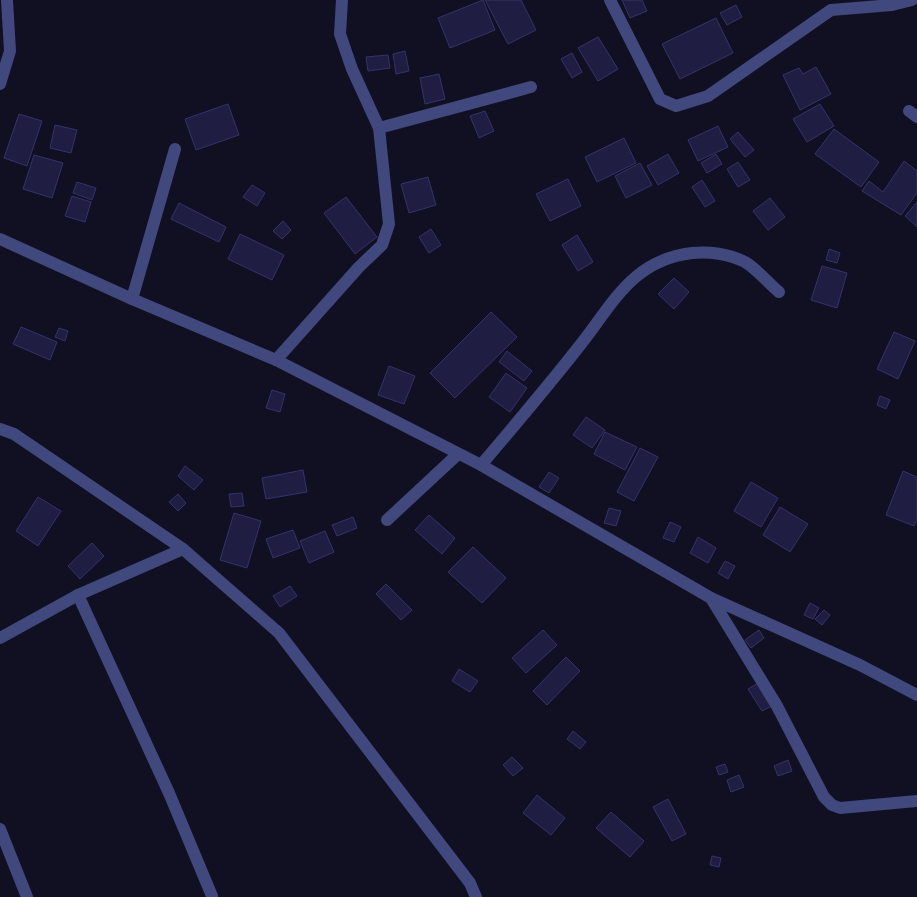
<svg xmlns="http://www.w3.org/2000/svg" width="917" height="897" font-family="'DejaVu Sans',sans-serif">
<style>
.building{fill:#1f1e42;stroke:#34326b}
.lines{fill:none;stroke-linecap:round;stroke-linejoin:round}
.minor{stroke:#40487d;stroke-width:12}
</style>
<rect width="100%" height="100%" fill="#101022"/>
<g class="building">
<polygon points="483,0 495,30 450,48 438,18"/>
<polygon points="485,0 521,0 536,30 508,44"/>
<polygon points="622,0 642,0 647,11 630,18"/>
<polygon points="736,5 742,17 727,25 720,13"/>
<polygon points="716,18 733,53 680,79 662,44"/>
<polygon points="598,37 618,69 598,81 578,48"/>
<polygon points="405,51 409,71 396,74 393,54"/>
<polygon points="572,53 582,72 572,78 561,59"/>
<polygon points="388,55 390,68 368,71 366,57"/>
<polygon points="816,67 831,94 800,110 783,75 799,68 803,74"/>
<polygon points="439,74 445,99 425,104 420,78"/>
<polygon points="228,104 239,135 196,150 185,119"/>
<polygon points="820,104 834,126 807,142 793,119"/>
<polygon points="485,111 494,131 479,138 470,116"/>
<polygon points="19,114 42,121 27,166 4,158"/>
<polygon points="55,125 77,130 71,153 50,148"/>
<polygon points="718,126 728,147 698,161 688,140"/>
<polygon points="834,129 879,162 861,187 815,154"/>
<polygon points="738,132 754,150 745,157 730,139"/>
<polygon points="624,138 636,163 597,182 585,157"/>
<polygon points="668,154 679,173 658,185 647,166"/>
<polygon points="716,154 722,164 707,173 701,163"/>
<polygon points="34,155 63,163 52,198 23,189"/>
<polygon points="904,161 917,171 917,193 901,215 862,191 869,181 883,192"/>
<polygon points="738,162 750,180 738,187 727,169"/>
<polygon points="640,163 652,185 626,198 615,176"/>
<polygon points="428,177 436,205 409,213 401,184"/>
<polygon points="568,179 581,206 550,221 536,194"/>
<polygon points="702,180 715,201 705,207 692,187"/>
<polygon points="77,182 96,188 92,200 73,193"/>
<polygon points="252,185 265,193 257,206 243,197"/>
<polygon points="72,196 91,202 85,222 65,216"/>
<polygon points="346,197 377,237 355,254 324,213"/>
<polygon points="770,198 785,217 768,230 753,211"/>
<polygon points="917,202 917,227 905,216"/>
<polygon points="179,203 226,227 219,242 171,219"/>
<polygon points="283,221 291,230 282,239 273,231"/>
<polygon points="431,229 441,245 429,253 419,237"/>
<polygon points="240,234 284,255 272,280 228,259"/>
<polygon points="577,235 593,262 578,271 562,245"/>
<polygon points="829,249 840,253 837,263 826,260"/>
<polygon points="822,266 847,273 837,308 811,300"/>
<polygon points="674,278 689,292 674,309 658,294"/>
<polygon points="491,312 517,337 455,398 430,373"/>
<polygon points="21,327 57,342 50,360 13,344"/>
<polygon points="59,328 68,331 65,341 55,337"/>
<polygon points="894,332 915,341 898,379 877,369"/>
<polygon points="507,351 532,371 524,381 499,362"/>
<polygon points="389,366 415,376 404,404 378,395"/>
<polygon points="506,373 527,388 510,412 489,397"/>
<polygon points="272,390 285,394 280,412 266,408"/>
<polygon points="880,396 890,400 886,409 877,405"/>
<polygon points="586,417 605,430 592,448 573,435"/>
<polygon points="605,432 637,447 625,470 594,454"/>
<polygon points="640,448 658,457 634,501 617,492"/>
<polygon points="185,466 203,480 194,490 178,476"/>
<polygon points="303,470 307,492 266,499 262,478"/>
<polygon points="903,471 917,477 917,519 914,526 886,515"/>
<polygon points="549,472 559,478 549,493 539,487"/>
<polygon points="751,482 778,498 761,527 734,511"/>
<polygon points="242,493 244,506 231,507 229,494"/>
<polygon points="178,494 186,503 178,511 169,502"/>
<polygon points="38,497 61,511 38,546 16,531"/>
<polygon points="780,507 808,524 790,552 763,535"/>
<polygon points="609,508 621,511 616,526 604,523"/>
<polygon points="234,513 261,521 247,568 220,560"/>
<polygon points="429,515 455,538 442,554 415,530"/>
<polygon points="353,517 357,528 337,536 332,525"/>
<polygon points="670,522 681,527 674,542 663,538"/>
<polygon points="293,530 300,548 273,558 266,539"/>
<polygon points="325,531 334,552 309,563 300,541"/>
<polygon points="698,537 716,548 708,563 690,553"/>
<polygon points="92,543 104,556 80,579 68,566"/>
<polygon points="473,547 506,578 482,603 448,572"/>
<polygon points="725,561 735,566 728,579 718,573"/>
<polygon points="386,584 412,610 401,620 376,594"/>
<polygon points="290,586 297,596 280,607 273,596"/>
<polygon points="810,603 819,608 813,619 804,615"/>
<polygon points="824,610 830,615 822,625 815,619"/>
<polygon points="543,630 557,645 526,673 512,658"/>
<polygon points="759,630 764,638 751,648 745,640"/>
<polygon points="566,657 580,671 547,705 533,691"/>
<polygon points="459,669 478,681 470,692 452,681"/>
<polygon points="758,683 772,706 762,711 748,689"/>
<polygon points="573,731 586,742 580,749 567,739"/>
<polygon points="512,757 523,768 513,776 503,765"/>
<polygon points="788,760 792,771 778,776 774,766"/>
<polygon points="725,764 728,772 719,775 716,767"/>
<polygon points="739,775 744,787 731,792 727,780"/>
<polygon points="537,795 565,818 551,835 523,813"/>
<polygon points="668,799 686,834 672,841 653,807"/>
<polygon points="611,812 644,841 630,857 596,828"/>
<polygon points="712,856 721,858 719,867 710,865"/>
</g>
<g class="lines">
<g class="minor">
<polyline points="610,0 660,99 676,106 708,96 831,10 892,5 912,0"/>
<polyline points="0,84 10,51 7,0"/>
<polyline points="909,111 917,117"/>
<polyline points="379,128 531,87"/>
<polyline points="0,239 132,299 276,360 481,465 711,598 860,665 917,695"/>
<polyline points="132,299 175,149"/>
<polyline points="276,360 359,267 382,245 389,224 379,128 352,69 340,34 342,0"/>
<polyline points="0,429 14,434 183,549 279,633 470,883 476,897"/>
<path d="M 481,465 C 515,425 549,385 581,344 C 614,302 633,260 692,253 C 709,251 729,254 745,262 C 757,269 768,283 779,292"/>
<polyline points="387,520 458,454"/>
<polyline points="78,595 169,793 212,896"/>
<polyline points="711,598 777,706 824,797 832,805 840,808 917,801"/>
<polyline points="0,638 78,595 183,549"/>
<polyline points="0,829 27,897"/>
</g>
</g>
</svg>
